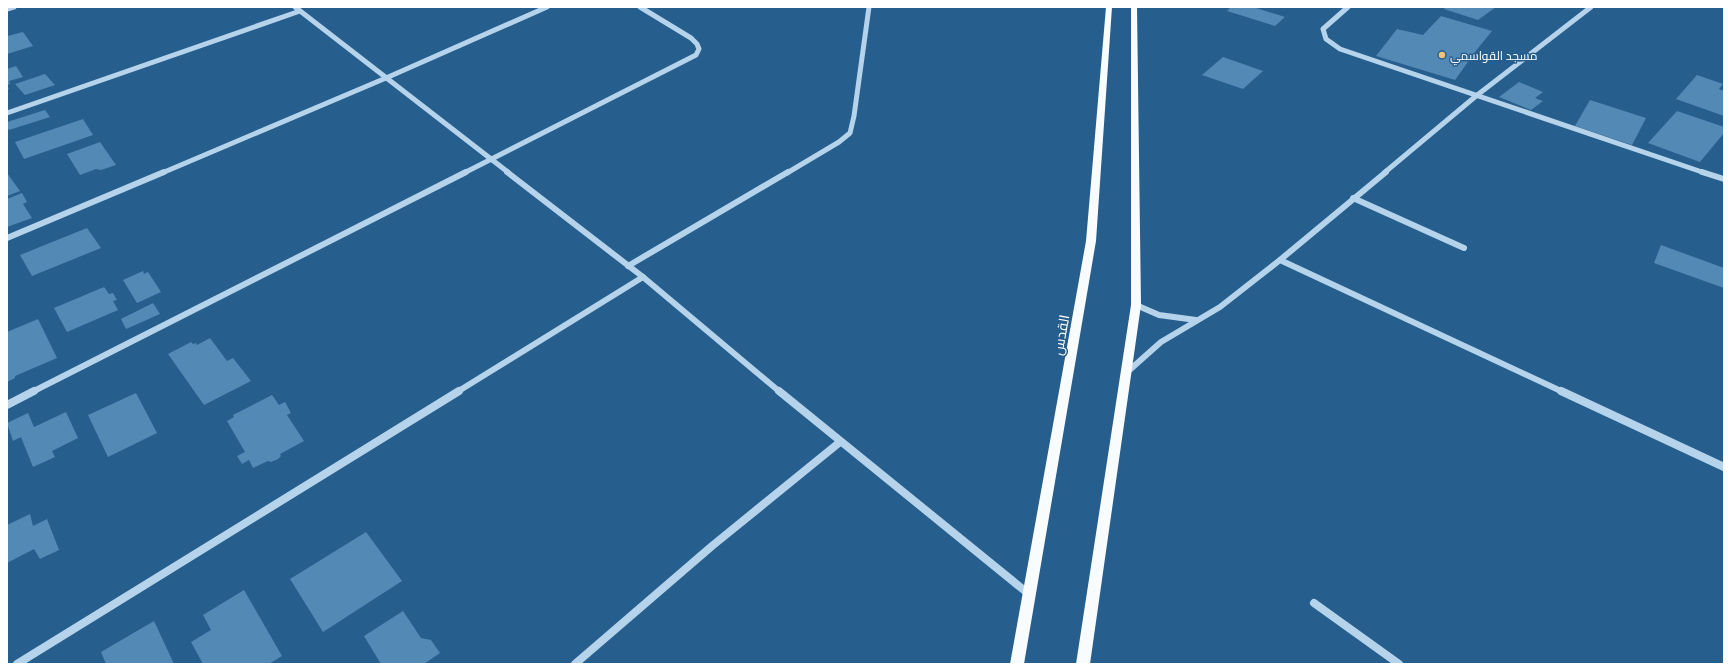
<svg xmlns="http://www.w3.org/2000/svg" width="1731" height="671" font-family="Ubuntu,Cairo,sans-serif">
<style>
.building{fill:#5389b5}
.lines{fill:none;stroke-linecap:round;stroke-linejoin:round}
.minor-far2{stroke:#b5d3ea;stroke-width:5}
.minor-far1{stroke:#b5d3ea;stroke-width:6}
.minor{stroke:#b5d3ea;stroke-width:8}
.major{fill:#f9fcff;fill-rule:evenodd}
.poi-dot{fill:#f4c37a;stroke:#265e8d;stroke-width:1.5}
.labels{text-anchor:middle;dominant-baseline:central;stroke-width:3;stroke-linejoin:round;paint-order:stroke}
.far-poi-label{font-size:12px;fill:#fff;stroke:#265e8d;text-anchor:start}
.street-label{font-size:14px;fill:#fff;stroke:#265e8d}
</style>
<rect width="100%" height="100%" fill="#265e8d"/>
<g class="building">
<polygon points="1231,7 1253,7 1285,17 1275,26 1227,11"/>
<polygon points="1446,7 1496,7 1478,20 1444,9"/>
<polygon points="1441,16 1492,31 1475,52 1455,80 1376,56 1397,29 1423,35"/>
<polygon points="23,32 33,46 7,54 7,36"/>
<polygon points="1223,57 1263,71 1243,89 1202,75"/>
<polygon points="16,66 23,77 9,81 10,84 7,85 9,89 7,90 7,69"/>
<polygon points="45,74 55,85 25,95 15,84"/>
<polygon points="1697,75 1723,84 1719,89 1724,91 1724,116 1676,99"/>
<polygon points="1519,82 1543,92 1535,98 1543,101 1531,110 1499,97"/>
<polygon points="1590,100 1646,118 1632,145 1575,126"/>
<polygon points="45,110 50,117 9,130 7,127 7,122"/>
<polygon points="1677,111 1724,127 1724,133 1700,162 1648,143"/>
<polygon points="83,119 93,135 24,159 15,142"/>
<polygon points="100,142 116,165 101,170 96,169 80,175 67,154"/>
<polygon points="7,173 20,191 7,196"/>
<polygon points="22,193 27,202 23,204 32,218 7,227 7,199"/>
<polygon points="87,228 101,248 32,276 20,255"/>
<polygon points="1661,245 1724,268 1724,288 1654,263"/>
<polygon points="143,271 144,274 148,272 161,292 137,303 123,280"/>
<polygon points="104,287 109,294 113,293 117,300 113,301 118,310 67,332 54,308"/>
<polygon points="153,303 160,314 126,329 121,319"/>
<polygon points="38,319 57,358 15,376 15,378 7,382 7,332"/>
<polygon points="210,338 227,361 233,358 251,381 204,405 168,354 191,342 193,344 196,343 197,345"/>
<polygon points="136,393 157,433 108,457 88,415"/>
<polygon points="272,395 279,405 285,402 291,413 287,415 304,441 280,454 281,456 278,459 271,462 268,461 253,468 249,460 242,464 237,456 245,452 227,421 234,417 233,415"/>
<polygon points="66,412 78,438 52,451 55,457 33,467 21,437 13,441 7,423 28,413 34,427"/>
<polygon points="30,514 33,526 47,519 59,550 40,559 34,549 7,563 7,525"/>
<polygon points="366,532 402,581 323,632 290,579"/>
<polygon points="244,590 282,656 269,664 203,664 191,642 211,630 203,615"/>
<polygon points="403,611 421,638 431,640 440,653 424,664 381,664 364,636"/>
<polygon points="154,621 174,664 106,664 101,652"/>
</g>
<g class="lines">
<g class="minor-far2">
<polyline points="295,7 509,173"/>
<polyline points="1348,7 1323,29 1326,39 1340,49 1705,173"/>
<polyline points="7,9 14,7"/>
<polyline points="7,113 300,11"/>
<polyline points="162,173 386,78 547,7"/>
<polyline points="464,173 696,55 699,49 697,44 691,38 640,7"/>
<polyline points="787,173 839,142 850,133 854,116 869,7"/>
<polyline points="1384,173 1476,96 1591,7"/>
</g>
<g class="minor-far1">
<polyline points="507,172 643,277 780,392"/>
<polyline points="1702,172 1724,179"/>
<polyline points="1353,198 1464,248"/>
<polyline points="7,238 164,172"/>
<polyline points="1280,260 1563,392"/>
<polyline points="628,266 788,172"/>
<polyline points="1136,305 1159,315 1196,320"/>
<polyline points="1125,374 1161,342 1220,307 1280,260 1386,172"/>
<polyline points="32,392 466,172"/>
<polyline points="457,392 643,277"/>
</g>
<g class="minor">
<polyline points="779,391 1030,595"/>
<polyline points="1561,391 1724,467"/>
<polyline points="7,405 34,391"/>
<polyline points="1314,603 1399,664"/>
<polyline points="17,664 459,391"/>
<polyline points="575,664 712,546 840,442"/>
</g>
<g class="major">
<polygon points="1106,7 1112,7 1096,241 1024,664 1010,664 1086,241"/>
<polygon points="1131,7 1137,7 1141,305 1090,664 1076,664 1131,305"/>
</g>
</g>
<circle class="poi-dot" cx="1442" cy="55" r="4"/>
<g class="labels">
<g class="far-poi-label">
<text x="1450" y="55">مسجد القواسمي</text>
</g>
<g class="street-label">
<text transform="translate(1061 335) rotate(-80)">القدس</text>
</g>
</g>
<rect width="1731" height="671" fill="none" stroke="#ffffff" stroke-width="16"/>
</svg>
